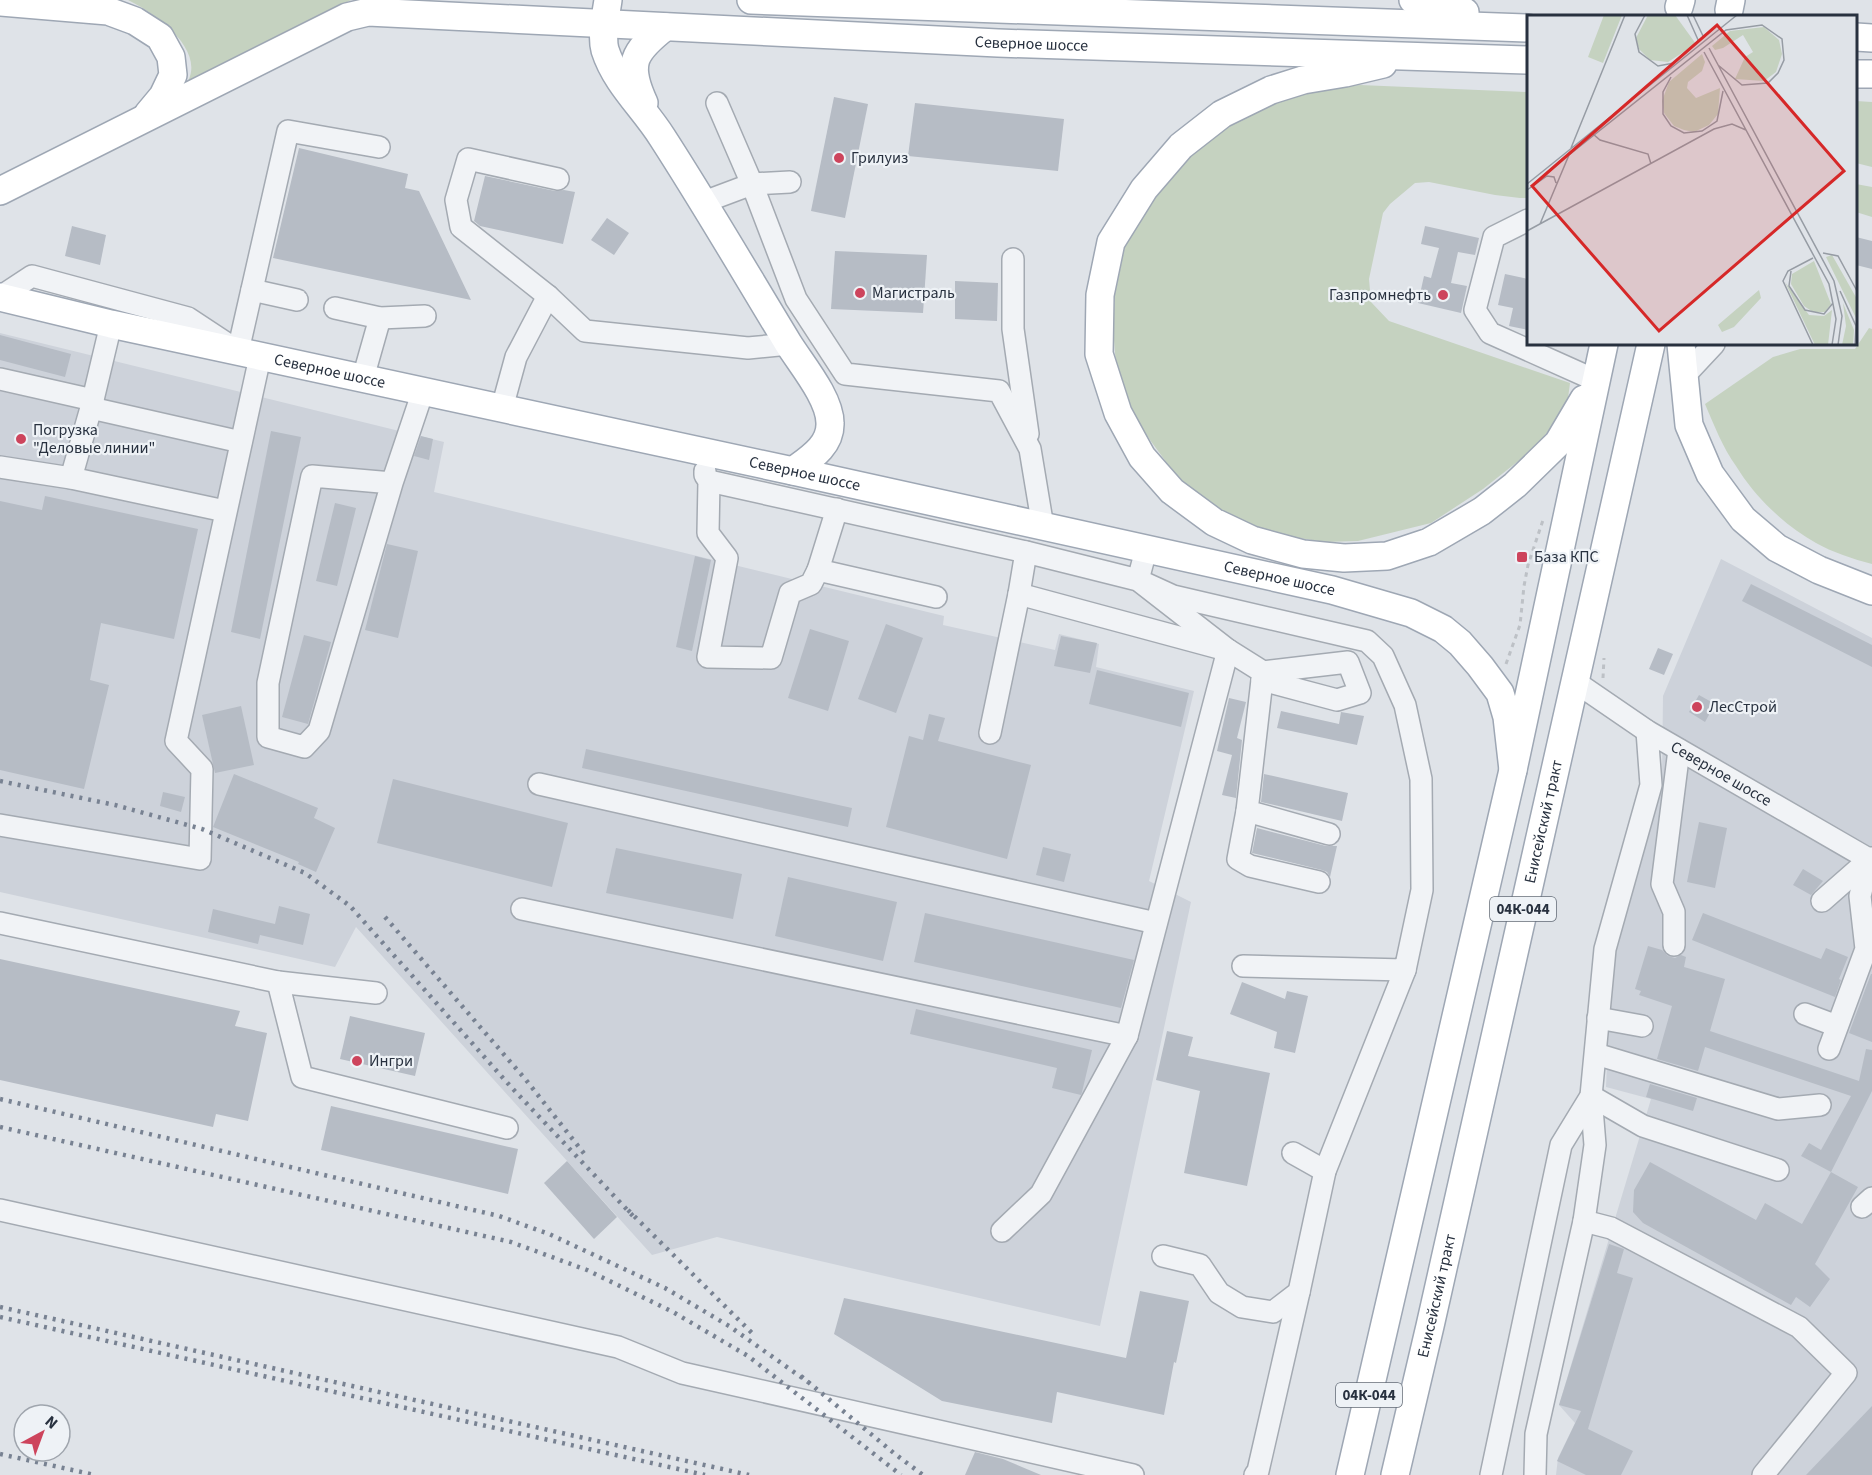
<svg xmlns="http://www.w3.org/2000/svg" width="1872" height="1475" font-family="'Source Sans 3',sans-serif">
<style>
.built{fill:#cdd2da}
.green{fill:#c5d2c0}
.building{fill:#b6bcc5}
.lines{fill:none;stroke-linecap:round;stroke-linejoin:round}
.minor-casing{stroke:#a4aab2;stroke-width:24}
.major-casing{stroke:#9ea7b4;stroke-width:30}
.path{stroke:#bdc1c6;stroke-width:3;stroke-dasharray:4.5 4.5;stroke-linecap:butt}
.minor{stroke:#f1f3f6;stroke-width:21}
.major{stroke:#fff;stroke-width:27}
.rail{stroke:#788292;stroke-width:4.5;stroke-dasharray:3 6;stroke-linecap:butt}
.poi-dot{fill:#cd445c;stroke:#eef2f6;stroke-width:2}
.labels{text-anchor:middle;dominant-baseline:central;stroke-width:4.5;stroke-linejoin:round;paint-order:stroke}
.shield{fill:#eef2f6;stroke:#636b76;stroke-width:1.5}
.shield-label{font-size:15px;font-weight:bold;fill:#28313f}
.street-label{font-size:16px;fill:#28313f;stroke:#eef2f6}
.poi-label{font-size:16px;fill:#28313f;stroke:#eef2f6;text-anchor:start}
.inset-road{fill:none;stroke:#969ca4;stroke-width:1.5}
.view{fill:#d62828;fill-opacity:0.15;stroke:#d62828;stroke-width:3}
.inset-edge{fill:none;stroke:#28313f;stroke-width:3}
</style>
<rect width="100%" height="100%" fill="#dfe3e8"/>
<g class="built">
<polygon points="0,333 444,442 434,492 944,616 943,625 1055,650 1059,634 1099,644 1096,667 1194,691 1149,881 1191,902 1100,1326 717,1237 652,1255 356,927 335,967 0,892"/>
<polygon points="1721,559 1872,638 1872,1475 1556,1475 1558,1458 1575,1423 1559,1405 1651,1099 1606,1087 1612,955 1662,780 1663,696"/>
</g>
<g class="green">
<path d="M 128,0 L 351,0 L 188,81 C 205,48 153,12 128,0 Z"/>
<polygon points="1360,85 1528,92 1528,198 1520,198 1495,195 1429,182 1415,183 1390,204 1383,213 1369,279 1371,302 1389,321 1570,383 1567,406 1536,447 1483,489 1431,523 1358,541 1324,542 1281,535 1241,521 1201,500 1175,474 1150,440 1131,410 1116,365 1113,328 1115,294 1125,246 1173,169 1247,111 1303,90"/>
<polygon points="1856,101 1872,102 1872,167 1856,163"/>
<polygon points="1856,184 1872,187 1872,217 1856,212"/>
<path d="M 1869,328 L 1872,329 L 1872,564 C 1853,559 1832,552 1816,543 C 1784,525 1755,497 1736,466 C 1723,448 1714,425 1705,404 L 1773,357 L 1800,349 L 1855,349 Z"/>
</g>
<g class="building">
<polygon points="834,97 868,104 845,218 811,211"/>
<polygon points="915,103 1064,119 1058,171 908,156"/>
<polygon points="299,148 408,174 405,188 419,191 471,300 273,258"/>
<polygon points="485,176 555,191 564,190 575,192 563,244 480,226 474,221"/>
<polygon points="607,218 629,233 614,255 591,240"/>
<polygon points="72,226 106,235 100,265 65,256"/>
<polygon points="1425,226 1479,238 1475,255 1458,252 1451,283 1467,286 1461,313 1418,303 1424,276 1431,278 1439,248 1421,244"/>
<polygon points="1856,237 1872,241 1872,269 1856,265"/>
<polygon points="835,251 927,255 923,313 831,309"/>
<polygon points="1505,274 1528,279 1528,330 1509,326 1513,308 1498,305"/>
<polygon points="955,281 998,283 997,321 955,319"/>
<polygon points="0,335 71,354 65,377 0,360"/>
<polygon points="271,431 301,437 260,639 231,632"/>
<polygon points="421,436 433,439 429,460 414,456"/>
<polygon points="45,496 198,529 174,639 101,623 90,680 109,685 84,789 0,770 0,501 42,510"/>
<polygon points="335,503 356,508 337,586 316,581"/>
<polygon points="387,544 418,551 398,638 365,630"/>
<polygon points="695,556 711,560 692,651 676,647"/>
<polygon points="1751,584 1872,645 1872,667 1742,601"/>
<polygon points="886,624 923,638 896,713 858,699"/>
<polygon points="810,629 849,641 828,711 788,698"/>
<polygon points="304,635 331,642 308,724 282,717"/>
<polygon points="1061,636 1097,643 1090,673 1054,666"/>
<polygon points="1658,648 1673,654 1664,675 1649,669"/>
<polygon points="1097,670 1189,693 1181,727 1089,704"/>
<polygon points="1699,695 1715,704 1705,722 1689,712"/>
<polygon points="1229,698 1246,702 1237,738 1242,740 1236,798 1222,795 1232,755 1217,751"/>
<polygon points="241,706 254,765 215,773 202,715"/>
<polygon points="1281,711 1339,724 1341,712 1364,716 1357,745 1277,728"/>
<polygon points="929,714 945,718 938,741 1031,765 1007,859 886,827 909,736 923,740"/>
<polygon points="586,749 852,808 848,827 582,768"/>
<polygon points="234,774 318,808 314,818 335,828 316,872 298,864 299,862 213,827"/>
<polygon points="1264,774 1348,793 1342,821 1261,802"/>
<polygon points="393,779 568,823 552,887 377,843"/>
<polygon points="163,792 185,797 181,812 160,806"/>
<polygon points="1699,822 1727,828 1715,888 1687,882"/>
<polygon points="1257,828 1326,846 1337,846 1330,877 1327,872 1322,870 1252,853"/>
<polygon points="1043,847 1071,854 1064,882 1036,875"/>
<polygon points="616,848 742,874 733,919 606,893"/>
<polygon points="1803,869 1823,881 1811,895 1793,885"/>
<polygon points="788,877 897,902 883,961 775,936"/>
<polygon points="279,906 310,914 303,945 260,935 258,944 208,932 213,909 275,924"/>
<polygon points="925,913 1134,960 1121,1008 914,962"/>
<polygon points="1703,913 1821,959 1826,948 1848,957 1839,979 1841,980 1835,997 1692,940"/>
<polygon points="1648,946 1662,950 1668,956 1675,958 1681,955 1686,957 1684,967 1725,979 1710,1031 1859,1081 1866,1049 1872,1050 1872,1091 1831,1172 1801,1156 1809,1143 1821,1150 1851,1096 1705,1047 1698,1071 1657,1059 1672,1006 1639,995 1641,991 1635,989"/>
<polygon points="0,959 240,1011 235,1026 267,1033 248,1121 216,1114 213,1127 0,1080"/>
<polygon points="1871,974 1872,974 1872,1042 1849,1033"/>
<polygon points="1242,982 1285,999 1287,991 1308,996 1295,1053 1274,1048 1277,1032 1230,1014"/>
<polygon points="916,1009 1092,1050 1082,1092 1081,1095 1052,1088 1057,1068 910,1034"/>
<polygon points="350,1016 425,1033 415,1076 340,1059"/>
<polygon points="1167,1031 1193,1037 1188,1056 1270,1073 1247,1186 1184,1173 1200,1091 1156,1080"/>
<polygon points="1650,1084 1697,1098 1693,1111 1646,1097"/>
<polygon points="331,1106 518,1149 508,1194 321,1150"/>
<polygon points="567,1161 617,1217 594,1239 544,1183"/>
<polygon points="1650,1162 1756,1220 1765,1203 1802,1224 1831,1172 1858,1187 1815,1264 1830,1279 1810,1307 1796,1297 1791,1305 1643,1223 1633,1212 1634,1190"/>
<polygon points="1609,1244 1624,1249 1617,1273 1633,1278 1588,1429 1633,1451 1621,1475 1586,1475 1557,1461 1581,1411 1559,1405"/>
<polygon points="1140,1291 1189,1301 1176,1363 1174,1362 1164,1415 1057,1392 1052,1423 942,1401 834,1334 844,1298 1126,1358"/>
<polygon points="1872,1406 1872,1475 1806,1475"/>
<polygon points="975,1452 1003,1459 1041,1475 965,1475"/>
</g>
<g class="lines">
<defs>
<g id="minor">
<polyline points="717,103 752,184 796,299 845,374 999,391 1030,449 1043,527"/>
<polyline points="558,179 468,159 456,200 461,227 548,296 585,331 748,348 789,344"/>
<polyline points="704,202 752,184 790,182"/>
<polyline points="1528,220 1494,237 1475,310 1490,333 1595,380"/>
<polyline points="1013,259 1013,329 1028,434"/>
<polyline points="252,290 297,300"/>
<polyline points="0,297 32,276 188,318 238,351 288,131 379,147"/>
<polyline points="335,308 380,318 425,316"/>
<polyline points="1685,375 1714,344"/>
<polyline points="363,378 380,318"/>
<polyline points="0,379 93,400"/>
<polyline points="91,408 241,442"/>
<polyline points="502,408 516,357 548,296"/>
<polyline points="0,467 71,478 225,511"/>
<polyline points="705,471 705,475 709,481 708,533 727,558 708,657 771,658 790,593 811,584 818,570 837,509"/>
<polyline points="71,478 91,408 111,324"/>
<polyline points="709,481 1026,552 1138,580 1228,650 1263,672 1348,662 1360,693 1337,700 1262,680 1263,672"/>
<polyline points="392,483 312,476 268,683 268,737 304,747 319,731 392,483 423,391"/>
<polyline points="1146,550 1138,580 1173,596 1367,641 1383,656 1405,705 1421,779 1422,890 1405,970 1243,966"/>
<polyline points="818,570 936,597"/>
<polyline points="1019,594 1219,648"/>
<polyline points="1262,680 1247,811 1329,834"/>
<path id="s1" d="M 1574,681 L 1647,731 L 1872,861"/>
<polyline points="990,733 1019,594 1026,552"/>
<polyline points="539,784 1156,923"/>
<polyline points="1247,811 1238,859 1250,866 1319,882"/>
<polyline points="0,825 200,859 202,769 176,741 260,357"/>
<polyline points="1822,901 1871,858"/>
<polyline points="522,909 1127,1036"/>
<polyline points="0,923 278,982 376,993"/>
<polyline points="1674,945 1674,912 1662,884 1679,750"/>
<polyline points="278,982 302,1077 507,1128"/>
<polyline points="1805,1014 1837,1026"/>
<polyline points="1598,1018 1642,1026"/>
<polyline points="1829,1049 1866,949 1860,896 1869,860"/>
<polyline points="1596,1054 1778,1109 1820,1105"/>
<polyline points="1591,1096 1643,1126 1778,1170"/>
<polyline points="1293,1153 1325,1171"/>
<polyline points="1862,1207 1872,1198"/>
<polyline points="0,1210 618,1347 682,1373 1133,1475"/>
<polyline points="1584,1221 1611,1228 1799,1327 1846,1373 1763,1475"/>
<polyline points="1002,1231 1041,1194 1127,1036 1228,650"/>
<polyline points="1163,1256 1200,1265 1219,1293 1242,1307 1273,1312 1299,1292 1325,1171 1405,970"/>
<polyline points="1255,1475 1258,1471 1299,1292"/>
<polyline points="1491,1475 1561,1145 1591,1096 1605,949 1651,785 1647,731"/>
<polyline points="1535,1475 1536,1434 1584,1221 1595,1145 1591,1096"/>
</g>
<g id="major">
<path d="M 608,0 C 606,15 601,35 605,50 C 616,84 643,107 662,137 C 706,205 746,274 788,343 C 801,364 830,398 830,423 C 831,446 809,459 793,471"/>
<polyline points="751,0 1528,28"/>
<polyline points="1413,0 1420,3 1465,12"/>
<polyline points="0,2 108,11 135,21 160,37 171,57 173,75 163,96 148,114"/>
<polyline points="1679,7 1681,0"/>
<polyline points="1729,10 1731,0"/>
<polyline points="1856,37 1872,38"/>
<polyline points="1383,64 1345,73 1303,80 1271,90 1222,114 1181,146 1144,189 1111,242 1100,295 1099,354 1118,413 1142,457 1172,491 1214,522 1252,540 1303,554 1344,558 1387,556 1429,542 1482,511 1515,485 1558,443 1584,399"/>
<polyline points="1856,74 1872,74"/>
<path d="M 644,103 C 626,64 633,52 665,27"/>
<path id="s2" d="M 0,191 L 347,17 L 368,12 L 998,43 L 1528,60"/>
<path id="s3" d="M 0,297 L 111,324 L 793,471 L 1332,590 L 1411,613 L 1443,629 L 1460,643 L 1480,666 L 1500,693 L 1507,717 L 1513,770"/>
<polyline points="1681,344 1689,425 1710,474 1743,519 1777,548 1819,570 1872,591"/>
<polyline points="1350,1475 1513,770 1604,344"/>
<path id="s4" d="M 1395,1475 L 1430,1326 L 1651,344"/>
</g>
</defs>
<use href="#minor" class="minor-casing"/>
<use href="#major" class="major-casing"/>
<g class="path">
<polyline points="1506,664 1520,625 1524,586 1528,565 1543,520"/>
<polyline points="1603,678 1604,658"/>
</g>
<use href="#minor" class="minor"/>
<use href="#major" class="major"/>
<g class="rail">
<polyline points="0,781 115,805 202,829 305,873 350,906 512,1088 633,1216"/>
<polyline points="385,917 526,1080 586,1156"/>
<polyline points="0,1099 499,1216 549,1234 665,1288 729,1326 808,1382"/>
<polyline points="0,1127 511,1242 587,1270 673,1312 748,1356 901,1475"/>
<polyline points="628,1210 754,1335"/>
<polyline points="0,1307 749,1475"/>
<polyline points="0,1317 705,1475"/>
<polyline points="801,1376 895,1454 923,1475"/>
<polyline points="0,1454 95,1475"/>
</g>
</g>
<g class="poi-dot">
<circle cx="839" cy="158" r="6"/>
<circle cx="860" cy="293" r="6"/>
<circle cx="1443" cy="295" r="6"/>
<circle cx="21" cy="439" r="6"/>
<rect x="1516" y="551" width="12" height="12" rx="3"/>
<circle cx="1697" cy="707" r="6"/>
<circle cx="357" cy="1061" r="6"/>
</g>
<g class="labels">
<g class="shield">
<rect x="1490" y="897" width="66" height="24" rx="4.5"/>
<rect x="1336" y="1383" width="66" height="24" rx="4.5"/>
</g>
<g class="shield-label">
<text x="1523" y="909">04К-044</text>
<text x="1369" y="1395">04К-044</text>
</g>
<g class="street-label">
<text stroke="none"><textPath href="#s2" startOffset="1074">Северное шоссе</textPath></text>
<text stroke="none"><textPath href="#s3" startOffset="338">Северное шоссе</textPath></text>
<text stroke="none"><textPath href="#s3" startOffset="824">Северное шоссе</textPath></text>
<text stroke="none"><textPath href="#s3" startOffset="1310">Северное шоссе</textPath></text>
<text stroke="none"><textPath href="#s1" startOffset="174">Северное шоссе</textPath></text>
<text stroke="none"><textPath href="#s4" startOffset="670">Енисейский тракт</textPath></text>
<text stroke="none"><textPath href="#s4" startOffset="184">Енисейский тракт</textPath></text>
</g>
<g class="poi-label">
<text x="851" y="158">Грилуиз</text>
<text x="872" y="293">Магистраль</text>
<text x="1431" y="295" text-anchor="end">Газпромнефть</text>
<text x="33" y="430">Погрузка<tspan x="33" dy="18">"Деловые линии"</tspan></text>
<text x="1534" y="557">База КПС</text>
<text x="1709" y="707">ЛесСтрой</text>
<text x="369" y="1061">Ингри</text>
</g>
</g>
<g transform="translate(1527 15)">
<rect width="330" height="330" fill="#dfe3e8"/>
<path d="M 77,0 L 95,0 L 76,48 L 61,42 ZM 121,0 L 148,0 L 169,29 L 141,47 L 123,45 L 112,34 L 109,23 ZM 237,12 L 252,25 L 255,39 L 249,57 L 237,66 L 208,64 L 218,42 L 226,37 L 216,20 L 196,33 L 188,35 L 185,31 L 203,16 ZM 175,39 L 178,47 L 175,56 L 161,67 L 160,73 L 169,83 L 193,73 L 191,99 L 182,110 L 167,117 L 157,115 L 147,111 L 137,98 L 135,86 L 142,67 ZM 305,240 L 330,284 L 330,305 L 299,242 ZM 287,246 L 304,289 L 298,297 L 286,297 L 277,291 L 264,269 L 265,259 ZM 258,267 L 282,300 L 297,301 L 305,295 L 301,330 L 288,330 ZM 232,275 L 234,283 L 207,312 L 195,317 L 191,310 ZM 316,288 L 327,315 L 326,330 L 315,330 L 319,311 Z" fill="#c5d2c0"/>
<path class="inset-road" d="M 118,0 L 108,19 L 112,37 L 131,51 L 147,48M 160,0 L 172,27M 166,0 L 177,23M 182,33 L 307,266 L 315,301 L 311,330M 177,37 L 302,269 L 309,304 L 305,330M 144,62 L 136,77 L 136,99 L 144,111 L 157,118 L 175,116 L 190,106 L 196,76M 66,119 L 73,125 L 121,139 L 124,149M 44,133 L 98,0M 0,169 L 210,0M 0,175 L 20,161 L 27,162 L 29,168M 13,209 L 42,140 L 199,15 L 235,10 L 255,24 L 257,45 L 251,58 L 241,68 L 215,70 L 191,50M 0,216 L 187,114 L 205,109 L 219,115M 296,238 L 311,241 L 330,276M 264,256 L 262,271 L 278,295 L 297,299 L 306,288M 313,276 L 329,311 L 328,330M 286,330 L 256,266 L 261,256 L 286,243"/>
<path class="view" d="M 190,10 L 317,156 L 132,316 L 5,171 Z"/>
<rect width="330" height="330" class="inset-edge"/>
</g>
<g transform="translate(42 1433) rotate(41)"><circle r="28" fill="#eef2f6" stroke="#9fa5ad" stroke-width="1.5"/>
<path d="M0-4.5L10 22L0 15L-10 22Z" fill="#cd445c"/>
<text y="-9" font-size="16" font-weight="bold" text-anchor="middle" fill="#28313f">N</text>
</g>
</svg>
